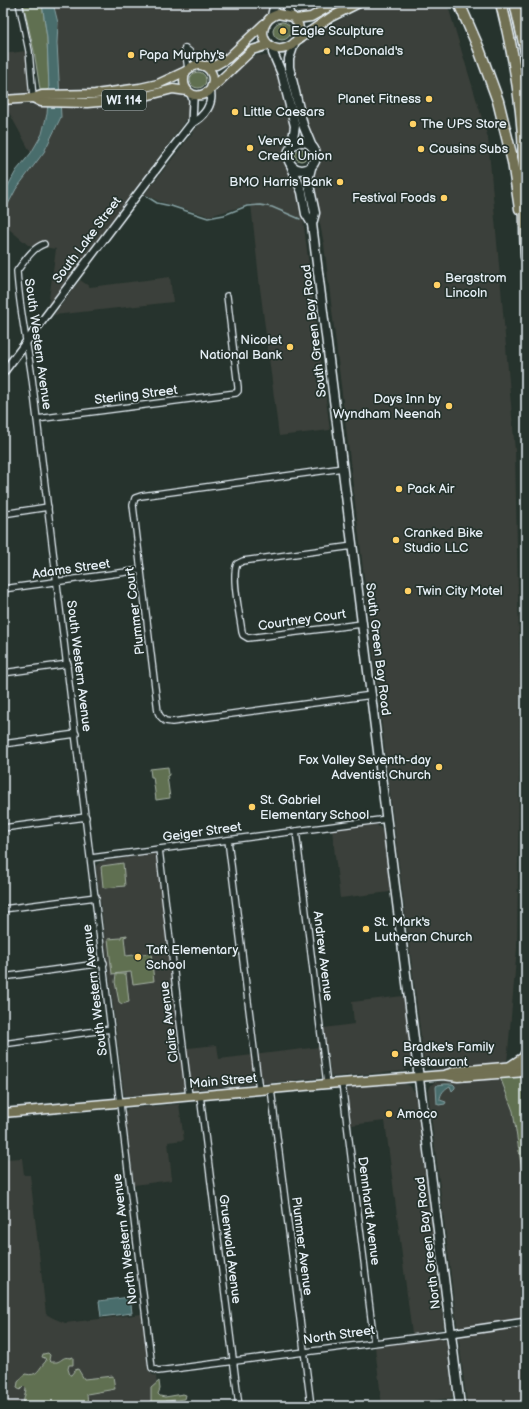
<svg xmlns="http://www.w3.org/2000/svg" width="529" height="1409" font-family="'Balsamiq Sans',sans-serif">
<style>
.built{fill:#3b403a}
.green{fill:#617051;stroke:#a4b0a4}
.water{fill:#486d6c;stroke:#88a2a4}
.lines{fill:none;stroke-linecap:round;stroke-linejoin:round}
.stream{stroke:#88a2a4;stroke-width:1.5}
.minor-casing{stroke:#e8f1f8;stroke-width:8}
.tertiary-casing{stroke:#e8f1f8;stroke-width:10}
.secondary-casing{stroke:#e8f1f8;stroke-width:11}
.primary-casing{stroke:#e8f1f8;stroke-width:11}
.motorway-casing{stroke:#e8f1f8;stroke-width:13}
.minor{stroke:#26332d;stroke-width:5.5}
.tertiary{stroke:#26332d;stroke-width:7}
.secondary{stroke:#26332d;stroke-width:8}
.primary{stroke:#716f52;stroke-width:8}
.motorway{stroke:#716f52;stroke-width:10}
.poi-dot{fill:#ffd166;stroke:#26332d;stroke-width:1.5}
.labels{text-anchor:middle;dominant-baseline:central;stroke-width:3.5;stroke-linejoin:round;paint-order:stroke}
.shield{fill:#26332d;stroke:#aeb8bb;stroke-width:1}
.shield-label{font-size:12px;font-weight:bold;fill:#e8f1f8}
.poi-label{font-size:13px;fill:#e8f1f8;stroke:#26332d;text-anchor:start}
.street-label{font-size:13px;fill:#e8f1f8;stroke:#26332d}
</style>
<rect width="100%" height="100%" fill="#26332d"/>
<filter id="ink" filterUnits="userSpaceOnUse"><feTurbulence type="fractalNoise" baseFrequency=".025" numOctaves="2"/><feDisplacementMap in="SourceGraphic" scale="8" xChannelSelector="R" yChannelSelector="G"/><feConvolveMatrix kernelMatrix="1 2 1 2 8 2 1 2 1" color-interpolation-filters="sRGB"/></filter>
<g filter="url(#ink)">
<g class="built">
<polygon points="53,3 271,3 268,14 254,30 223,57 216,60 209,61 200,59 190,62 163,78 149,84 114,89 64,91 59,89 57,43 58,23"/>
<polygon points="290,3 327,3 310,12 305,13 298,12"/>
<polygon points="370,3 447,3 488,138 515,451 520,689 517,948 507,1063 434,1070 426,1066 424,1061 393,818 324,244 311,179 321,161 320,153 317,143 312,137 308,128 292,63 294,56 303,43 320,31"/>
<polygon points="26,51 31,93 3,94 3,54"/>
<polygon points="258,55 268,56 272,60 278,74 291,128 289,140 284,148 283,157 297,190 302,211 330,430 279,436 260,288 251,204 209,216 158,201 145,194 208,113 214,104 217,89 248,59"/>
<polygon points="171,93 179,94 184,96 189,102 191,108 190,115 48,306 56,249 28,245 3,224 3,214 16,189 44,152 61,117 60,108 62,106"/>
<polygon points="18,104 47,105 48,107 42,135 31,153 5,105"/>
<polygon points="170,277 173,302 54,315 80,280 90,287"/>
<polygon points="375,824 381,828 383,834 390,892 340,898 332,830"/>
<polygon points="154,854 157,858 179,1047 188,1048 217,1045 219,1059 319,1047 321,1076 320,1078 150,1094 127,1096 124,1095 96,866 100,862"/>
<polygon points="403,996 412,1062 408,1068 404,1071 331,1077 324,1028 354,1024 352,1002"/>
<polygon points="500,1077 513,1111 526,1198 526,1406 467,1406 428,1092 431,1085 435,1082"/>
<polygon points="403,1083 410,1086 415,1092 444,1326 441,1329 412,1334 385,1121 351,1125 347,1090 350,1087"/>
<polygon points="179,1104 184,1140 168,1142 172,1180 134,1185 125,1111 129,1108"/>
<polygon points="3,1139 5,1159 22,1158 24,1175 30,1175 46,1314 53,1318 65,1323 142,1314 148,1370 153,1375 156,1376 159,1406 3,1406"/>
<polygon points="438,1338 445,1339 446,1341 453,1398 382,1406 375,1347"/>
</g>
<g class="green">
<polygon points="23,3 42,3 47,38 49,89 46,90 40,90 34,51"/>
<circle cx="282" cy="31" r="9"/>
<circle cx="198" cy="80" r="8"/>
<circle cx="301" cy="155" r="6"/>
<polygon points="168,767 169,775 167,776 170,798 156,800 153,777 151,777 150,769"/>
<polygon points="123,863 125,886 105,888 103,887 101,867 102,866"/>
<polygon points="127,935 127,936 124,937 126,956 151,953 154,981 133,984 131,972 112,974 108,939 121,938 121,936"/>
<polygon points="116,974 126,974 129,1002 122,1004 119,1002 115,982"/>
<polygon points="526,1075 526,1198 513,1111 500,1077"/>
<path d="M 48,1353 L 50,1355 L 49,1360 L 51,1362 L 57,1362 C 63,1360 63,1356 70,1358 L 73,1357 L 73,1365 L 69,1365 L 68,1369 L 70,1375 L 71,1375 L 75,1370 L 78,1369 L 84,1379 L 113,1376 L 115,1389 L 87,1394 L 88,1406 L 23,1406 C 23,1399 26,1394 26,1388 L 24,1386 L 20,1390 L 17,1388 L 18,1382 L 25,1374 C 38,1377 38,1369 46,1361 L 45,1358 L 42,1357 L 43,1354 Z"/>
<polygon points="159,1381 160,1389 158,1394 160,1396 165,1397 183,1394 186,1395 185,1399 165,1401 165,1406 151,1406 151,1388"/>
</g>
<g class="water">
<polygon points="42,3 53,3 58,23 57,43 61,117 44,152 16,189 3,214 3,195 16,171 31,153 42,134 47,114 49,89 47,38"/>
<path d="M 445,1084 L 453,1084 L 455,1086 L 455,1088 L 452,1091 L 450,1086 C 444,1089 440,1094 440,1100 L 446,1102 L 445,1104 L 439,1105 L 437,1104 L 436,1087 L 437,1085 Z"/>
<polygon points="130,1297 132,1313 101,1317 99,1301"/>
</g>
<g class="lines">
<polyline class="stream" points="146,196 157,203 171,206 208,218 224,215 247,206 260,205 272,207 300,219"/>
<defs>
<g id="minor">
<polyline points="19,3 29,51 33,98"/>
<polyline points="185,48 190,52 199,65"/>
<polyline points="185,48 188,69"/>
<path d="M 44,244 C 32,248 24,262 17,271 C 19,307 27,342 32,378 L 152,1368 L 158,1371 L 451,1333"/>
<polyline points="37,419 236,393 238,391 238,387 227,296"/>
<polyline points="343,468 141,496 135,498 133,505 158,712 160,716 165,721 172,722 372,695"/>
<polyline points="3,514 48,507"/>
<path d="M 353,546 L 243,561 L 237,564 C 231,576 240,616 242,632 L 243,635 L 248,638 L 362,624"/>
<polyline points="3,589 141,570"/>
<polyline points="3,673 68,664"/>
<polyline points="3,744 76,734"/>
<polyline points="3,828 86,817"/>
<polyline points="296,831 327,1084"/>
<polyline points="228,840 259,1090"/>
<polyline points="159,849 189,1096"/>
<polyline points="91,858 387,819"/>
<polyline points="3,909 96,897"/>
<polyline points="3,977 104,963"/>
<polyline points="3,1044 111,1029"/>
<polyline points="342,1083 374,1342"/>
<polyline points="271,1089 311,1406"/>
<polyline points="200,1095 239,1406"/>
</g>
<g id="tertiary">
<polyline points="191,94 193,100 192,123"/>
<path d="M 3,373 L 167,155 L 192,123 C 204,117 214,104 210,90"/>
<polyline points="451,1333 526,1322"/>
</g>
<g id="secondary">
<polyline points="286,3 290,16"/>
<polyline points="272,16 275,3"/>
<polyline points="294,44 289,59 289,67 303,125 312,147"/>
<polyline points="273,48 273,53 282,74 295,126 292,146"/>
<circle cx="302" cy="156" r="14"/>
<polyline points="312,164 308,180 315,213 312,224 460,1406"/>
<polyline points="291,165 302,192 306,214 312,224"/>
</g>
<g id="primary">
<path d="M 278,14 L 293,17 C 298,22 300,28 299,34 C 296,47 279,54 269,45 C 257,34 265,18 278,14 Z"/>
<polyline points="296,19 311,17 336,3"/>
<polyline points="296,41 331,17 359,3"/>
<polyline points="204,66 216,65 228,58 264,24"/>
<path d="M 211,88 C 219,70 200,57 186,71 C 179,88 192,102 208,92 L 252,50 L 269,45"/>
<polyline points="33,98 41,102 87,103 134,99 173,89 187,91"/>
<polyline points="3,100 33,98 42,95 95,94 140,88 158,84 186,71"/>
<polyline points="447,1074 457,1071 526,1065"/>
<polyline points="3,1113 327,1084 444,1075 458,1077 526,1072"/>
</g>
<g id="motorway">
<polyline points="459,3 479,49 498,101 513,162 520,209"/>
<path d="M 501,3 C 512,47 520,91 523,135 C 525,176 524,217 526,257"/>
<polyline points="515,3 526,52"/>
<polyline points="512,1066 524,1058 526,1054"/>
</g>
</defs>
<use href="#minor" class="minor-casing"/>
<use href="#tertiary" class="tertiary-casing"/>
<use href="#secondary" class="secondary-casing"/>
<use href="#primary" class="primary-casing"/>
<use href="#motorway" class="motorway-casing"/>
<use href="#minor" class="minor"/>
<use href="#tertiary" class="tertiary"/>
<use href="#secondary" class="secondary"/>
<use href="#primary" class="primary"/>
<use href="#motorway" class="motorway"/>
</g>
</g>
<g class="poi-dot">
<circle cx="283" cy="31" r="4"/>
<circle cx="327" cy="51" r="4"/>
<circle cx="131" cy="55" r="4"/>
<circle cx="429" cy="99" r="4"/>
<circle cx="235" cy="112" r="4"/>
<circle cx="413" cy="124" r="4"/>
<circle cx="250" cy="148" r="4"/>
<circle cx="421" cy="149" r="4"/>
<circle cx="340" cy="182" r="4"/>
<circle cx="444" cy="198" r="4"/>
<circle cx="437" cy="285" r="4"/>
<circle cx="290" cy="347" r="4"/>
<circle cx="449" cy="406" r="4"/>
<circle cx="399" cy="489" r="4"/>
<circle cx="396" cy="540" r="4"/>
<circle cx="408" cy="591" r="4"/>
<circle cx="439" cy="767" r="4"/>
<circle cx="252" cy="807" r="4"/>
<circle cx="366" cy="929" r="4"/>
<circle cx="138" cy="957" r="4"/>
<circle cx="395" cy="1054" r="4"/>
<circle cx="389" cy="1114" r="4"/>
</g>
<g class="labels">
<rect class="shield" x="102" y="90" width="44" height="20" rx="3"/>
<g class="shield-label">
<text x="124" y="100">WI 114</text>
</g>
<g class="poi-label">
<text x="291" y="31">Eagle Sculpture</text>
<text x="335" y="51">McDonald's</text>
<text x="139" y="55">Papa Murphy's</text>
<text x="421" y="99" text-anchor="end">Planet Fitness</text>
<text x="243" y="112">Little Caesars</text>
<text x="421" y="124">The UPS Store</text>
<text x="258" y="141">Verve, a<tspan x="258" dy="15">Credit Union</tspan></text>
<text x="429" y="149">Cousins Subs</text>
<text x="332" y="182" text-anchor="end">BMO Harris Bank</text>
<text x="436" y="198" text-anchor="end">Festival Foods</text>
<text x="445" y="278">Bergstrom<tspan x="445" dy="15">Lincoln</tspan></text>
<text x="282" y="340" text-anchor="end">Nicolet<tspan x="282" dy="15">National Bank</tspan></text>
<text x="441" y="399" text-anchor="end">Days Inn by<tspan x="441" dy="15">Wyndham Neenah</tspan></text>
<text x="407" y="489">Pack Air</text>
<text x="404" y="533">Cranked Bike<tspan x="404" dy="15">Studio LLC</tspan></text>
<text x="416" y="591">Twin City Motel</text>
<text x="431" y="760" text-anchor="end">Fox Valley Seventh-day<tspan x="431" dy="15">Adventist Church</tspan></text>
<text x="260" y="800">St. Gabriel<tspan x="260" dy="15">Elementary School</tspan></text>
<text x="374" y="922">St. Mark's<tspan x="374" dy="15">Lutheran Church</tspan></text>
<text x="146" y="950">Taft Elementary<tspan x="146" dy="15">School</tspan></text>
<text x="403" y="1047">Bradke's Family<tspan x="403" dy="15">Restaurant</tspan></text>
<text x="397" y="1114">Amoco</text>
</g>
<g class="street-label">
<text transform="translate(87 240) rotate(-53)">South Lake Street</text>
<text transform="translate(314 331) rotate(-97)">South Green Bay Road</text>
<text transform="translate(38 344) rotate(82)">South Western Avenue</text>
<text transform="translate(136 395) rotate(-7)">Sterling Street</text>
<text transform="translate(71 569) rotate(-8)">Adams Street</text>
<text transform="translate(135 611) rotate(-97)">Plummer Court</text>
<text transform="translate(302 620) rotate(-8)">Courtney Court</text>
<text transform="translate(378 649) rotate(83)">South Green Bay Road</text>
<text transform="translate(79 666) rotate(83)">South Western Avenue</text>
<text transform="translate(202 832) rotate(-8)">Geiger Street</text>
<text transform="translate(323 956) rotate(83)">Andrew Avenue</text>
<text transform="translate(95 990) rotate(-97)">South Western Avenue</text>
<text transform="translate(169 1022) rotate(-97)">Claire Avenue</text>
<text transform="translate(223 1081) rotate(-5)">Main Street</text>
<text transform="translate(369 1211) rotate(83)">Dennhardt Avenue</text>
<text transform="translate(125 1239) rotate(-97)">North Western Avenue</text>
<text transform="translate(428 1243) rotate(-97)">North Green Bay Road</text>
<text transform="translate(302 1246) rotate(83)">Plummer Avenue</text>
<text transform="translate(230 1249) rotate(83)">Gruenwald Avenue</text>
<text transform="translate(339 1335) rotate(-8)">North Street</text>
</g>
</g>
<rect width="529" height="1409" fill="none" stroke="#26332d" stroke-width="16"/>
<rect x="8" y="8" width="513" height="1393" fill="none" stroke="#e8f1f8" stroke-width="1.5" filter="url(#ink)"/>
</svg>
